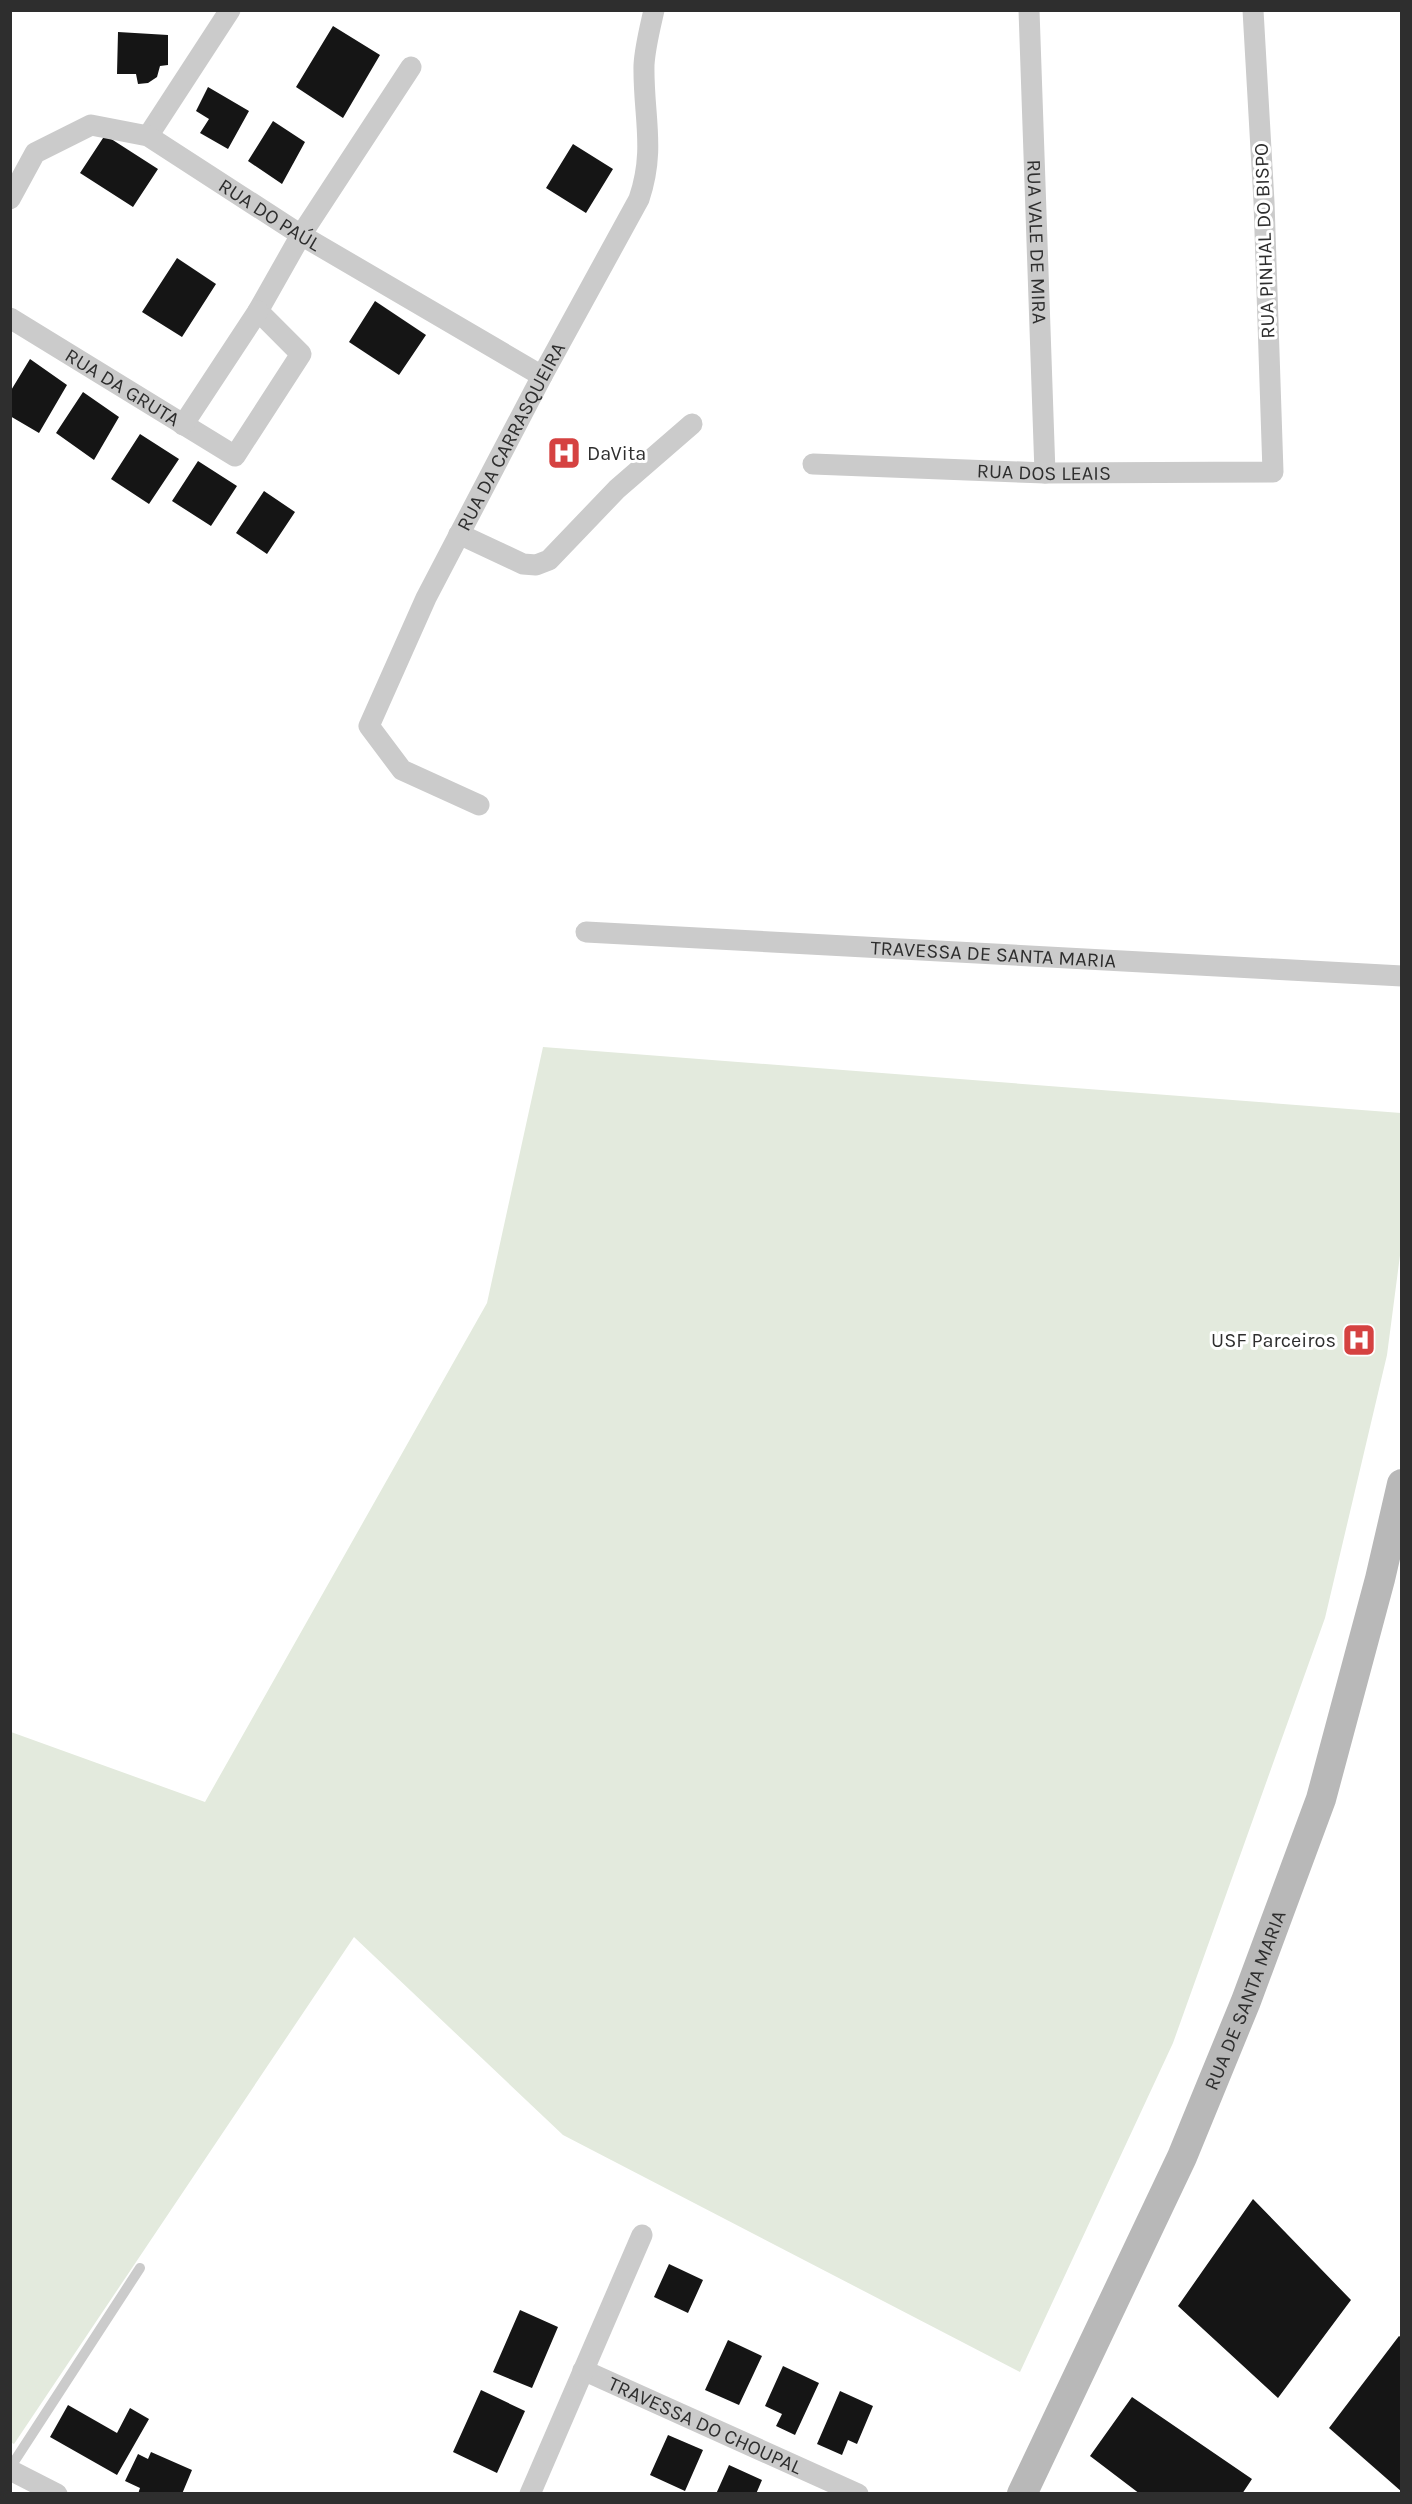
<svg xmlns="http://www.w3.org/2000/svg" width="1412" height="2504" font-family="Karla,sans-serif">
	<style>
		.green { fill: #e3eadd }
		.building { fill: #151515 }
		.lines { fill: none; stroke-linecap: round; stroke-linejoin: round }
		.lane { stroke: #cbcbcb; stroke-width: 10 }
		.street { stroke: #cbcbcb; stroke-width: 21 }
		.secondary { stroke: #b8b8b8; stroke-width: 30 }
		.labels { text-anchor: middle; stroke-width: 6; stroke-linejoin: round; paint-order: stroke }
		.street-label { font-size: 20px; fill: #2e2e2e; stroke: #fff }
		.poi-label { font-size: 20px; fill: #2e2e2e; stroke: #fff; text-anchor: start }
	</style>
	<rect width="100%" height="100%" fill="#fff"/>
	<path class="green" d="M543 1047 1401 1113 1402 1240 1387 1355 1325 1618 1173 2043 1020 2372 563 2135 354 1937 14 2444 10 2442 11 1732 205 1802 487 1303Z"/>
	<path class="building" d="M333 26 380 55 343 118 296 87Z
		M118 32 168 35V65L160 66 157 77 148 83 138 84 136 74H117Z
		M208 87 249 111 228 149 200 133 209 119 196 111Z
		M273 121 305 142 282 184 248 161Z
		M105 135 158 169 133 207 80 173Z
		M573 144 613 169 586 213 546 188Z
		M177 258 216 284 182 337 142 312Z
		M375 301 426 335 399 375 349 342Z
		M30 359 67 385 39 433 10 416V392Z
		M83 392 119 417 94 460 56 433Z
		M140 434 179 459 149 504 111 479Z
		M198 461 237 486 211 526 172 501Z
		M264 491 295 512 267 554 236 533Z
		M1253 2199 1351 2300 1278 2398 1178 2306Z
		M669 2264 703 2280 688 2313 654 2297Z
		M520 2310 558 2327 532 2388 493 2372Z
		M1399 2336 1402 2338V2492L1329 2428Z
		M728 2340 762 2356 739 2405 705 2390Z
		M783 2366 819 2383 795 2435 776 2426 782 2414 765 2406Z
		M481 2390 525 2411 497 2473 453 2452Z
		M840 2391 873 2406 857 2444 848 2440 842 2455 817 2444Z
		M1132 2397 1252 2479 1242 2494H1140L1090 2456Z
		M68 2405 117 2433 130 2408 149 2419 117 2475 50 2437Z
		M668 2435 703 2450 685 2491 650 2475Z
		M151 2452 192 2470 182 2494H138L140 2488 125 2481 138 2454 148 2459Z
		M729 2465 762 2480 756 2494H716Z"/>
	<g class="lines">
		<path class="lane" d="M10 2468 140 2268"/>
		<g class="street">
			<path id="s1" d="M1029 10 1045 473"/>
			<path d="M148 136 230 10"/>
			<path id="s2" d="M10 199 35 153 91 125 148 136 301 235 542 376"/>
			<path id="s3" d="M10 318 235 456 301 354 258 311 301 235 411 67"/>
			<path d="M183 425 258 311"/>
			<path id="s4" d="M813 464 1045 473 1273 472 1264 202 1253 10"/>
			<path d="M459 534 523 564 536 565 549 560 617 489 692 424"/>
			<path id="s5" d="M479 805 402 770 369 726 426 598 542 376 639 199C656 149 643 115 644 65 645 47 650 28 654 10"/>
			<path id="s6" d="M586 932 1402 976"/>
			<path id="s7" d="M583 2370 858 2494"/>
			<path d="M10 2470 57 2494"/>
			<path d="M530 2494 642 2235"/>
		</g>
		<path class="secondary" id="s8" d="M1022 2494 1182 2157 1246 2001 1321 1799 1380 1579 1402 1484"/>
	</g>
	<defs>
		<symbol id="hospital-square" viewBox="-11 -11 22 22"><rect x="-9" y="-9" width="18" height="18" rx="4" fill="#d54241" stroke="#fff"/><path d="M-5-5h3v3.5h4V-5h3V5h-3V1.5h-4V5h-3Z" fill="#fff"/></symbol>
	</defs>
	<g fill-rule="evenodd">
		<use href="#hospital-square" x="545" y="434" width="38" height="38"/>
		<use href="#hospital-square" x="1340" y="1321" width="38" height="38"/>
	</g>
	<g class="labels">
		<g class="street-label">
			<text dy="7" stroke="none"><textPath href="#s2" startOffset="318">RUA DO PAÚL</textPath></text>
			<text transform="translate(1264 241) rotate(-92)" y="7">RUA PINHAL DO BISPO</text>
			<text dy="7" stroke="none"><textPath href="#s1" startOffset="232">RUA VALE DE MIRA</textPath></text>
			<text dy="7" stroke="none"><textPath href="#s3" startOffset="132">RUA DA GRUTA</textPath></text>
			<text dy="7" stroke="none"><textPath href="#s5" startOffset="462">RUA DA CARRASQUEIRA</textPath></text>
			<text dy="7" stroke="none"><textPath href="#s4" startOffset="231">RUA DOS LEAIS</textPath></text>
			<text dy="7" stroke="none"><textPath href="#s6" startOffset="408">TRAVESSA DE SANTA MARIA</textPath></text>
			<text dy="7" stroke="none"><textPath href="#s8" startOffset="542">RUA DE SANTA MARIA</textPath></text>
			<text dy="7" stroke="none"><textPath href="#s7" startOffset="134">TRAVESSA DO CHOUPAL</textPath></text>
		</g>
		<g class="poi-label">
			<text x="587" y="460">DaVita</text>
			<text x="1336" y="1347" text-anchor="end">USF Parceiros</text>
		</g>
	</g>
	<rect width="1412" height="2504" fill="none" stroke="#2e2e2e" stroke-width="24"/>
</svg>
